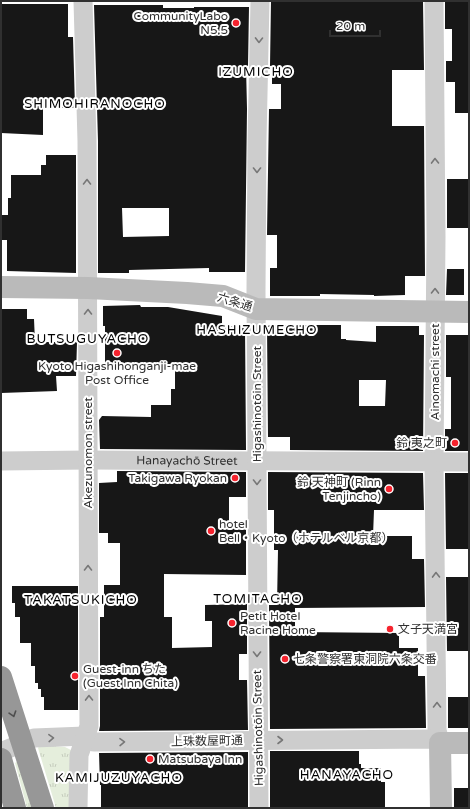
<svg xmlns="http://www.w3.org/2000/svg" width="470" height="809" font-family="'Varela Round','Noto Sans JP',sans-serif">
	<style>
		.grass { fill: url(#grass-tufts) }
		.building { fill: #171717; fill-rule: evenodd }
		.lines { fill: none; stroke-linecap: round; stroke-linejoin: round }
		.street { stroke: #cdcdcd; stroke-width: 19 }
		.secondary { stroke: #bababa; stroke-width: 22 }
		.highway { stroke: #979797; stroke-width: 22 }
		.oneway { stroke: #777 }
		.oneway2 { stroke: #4f4f4f }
		.poi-dot { fill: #f6232e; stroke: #fff; stroke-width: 1.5 }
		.labels { text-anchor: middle; stroke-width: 4; stroke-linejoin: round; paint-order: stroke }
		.poi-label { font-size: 12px; fill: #303030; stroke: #fff; text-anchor: start }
		.street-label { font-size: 12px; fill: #303030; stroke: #fff }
		.neighbourhood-label { font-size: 13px; letter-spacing: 1px; fill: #000; stroke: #fff }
	</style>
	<defs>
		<pattern id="grass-tufts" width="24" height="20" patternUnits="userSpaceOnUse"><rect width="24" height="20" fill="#e5eedc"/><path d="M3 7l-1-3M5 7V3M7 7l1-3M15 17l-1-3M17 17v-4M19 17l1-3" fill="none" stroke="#c5ccbd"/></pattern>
	</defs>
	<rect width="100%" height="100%" fill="#fff"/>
	<path class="grass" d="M40 745 65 747 71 750 72 808H56L38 748Z
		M18 761 32 808H27L15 763Z"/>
	<path class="building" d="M271 1H423L424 70H392V126H424L425 276H405V295L374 296V295L320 294V296H270V268H277V235H267L269 109H281V84H272V66H270Z
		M445 1H469V113H455V82H446V61H452V29H445Z
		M1 4H68V37H73L75 108H43V135L1 133Z
		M94 5H163V8H194V7H249L248 66H246L247 109 245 272H209V268L129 270V273H98V141ZM122 208H169V236L123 237Z
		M46 155H76V273L7 271V240H1V215H8V198H11V175H41V165H46Z
		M447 179H469V228H447Z
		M447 269H464V295H446Z
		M140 305 141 307H168L222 316V327L245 326 246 450 100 449 99 420 102 416 151 417V405H171V389H175V364H105V326H103V306Z
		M1 309H27V319H34L35 342H77L76 376H56L57 391 1 393Z
		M272 325H341V339H346V340L376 342V326H419V335H424L423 451 290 450V437H268L267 326ZM359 380H386L385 406H359Z
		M446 335H468L469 451H445V429H451V377H446Z
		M117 471 246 472V497H229V522H246V575L164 574V617H172V648L212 647V621H205V605L247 604V654H239V680H247L248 730 99 731 100 726V617H104V585H120V543H108V533H99V483L117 482Z
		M268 472 423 473 424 510H374L373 536H412V559H424L425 607 295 608V632L399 633V648H418V676H425L426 728 270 729 269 605H277L278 550H274V510H268Z
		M445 473H469V549H446Z
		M446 577H469V651H447Z
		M12 586H78V710H44V697H41V689H38V683H35V666H31V643H20V617H15V603H12Z
		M448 697H469V728H448Z
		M270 751H359V764H361V768H381V782H385V808H270Z
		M248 752V808H101V785H100L99 753Z
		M454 788H469V808H454Z"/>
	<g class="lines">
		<g class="street">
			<path d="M434 1 436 237 434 462 437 730 440 743"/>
			<path id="s1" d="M1 461 88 460 469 462"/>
			<path d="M1 752 34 738 85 736 94 742 432 739 440 743"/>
			<path d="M78 808 79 755 89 726 87 141 83 1"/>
			<path d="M259 808 256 291 257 140 260 1"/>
		</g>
		<path class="secondary" d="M1 287 88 288 187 293 223 296 256 309 469 312
			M441 808 440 743H469"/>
		<path class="highway" d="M1 677 43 808
			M1 759 15 808"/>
	</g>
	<defs><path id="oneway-chevron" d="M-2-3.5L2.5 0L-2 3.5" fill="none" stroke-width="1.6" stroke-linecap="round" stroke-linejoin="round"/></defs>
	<g class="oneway">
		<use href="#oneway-chevron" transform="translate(259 40) rotate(91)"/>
		<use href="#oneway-chevron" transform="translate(435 161) rotate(-91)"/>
		<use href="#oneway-chevron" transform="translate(257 170) rotate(90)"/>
		<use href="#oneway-chevron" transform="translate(87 182) rotate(-90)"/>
		<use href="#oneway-chevron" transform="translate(435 291) rotate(-89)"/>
		<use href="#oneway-chevron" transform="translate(88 312) rotate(-90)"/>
		<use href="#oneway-chevron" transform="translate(257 482) rotate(90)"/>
		<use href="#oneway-chevron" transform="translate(88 568) rotate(-90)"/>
		<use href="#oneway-chevron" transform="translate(436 575) rotate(-91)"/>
		<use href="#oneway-chevron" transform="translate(257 654) rotate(90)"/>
		<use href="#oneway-chevron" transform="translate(89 698) rotate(-91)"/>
		<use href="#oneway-chevron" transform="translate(437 705) rotate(-90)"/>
		<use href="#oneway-chevron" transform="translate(51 738) rotate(-2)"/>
		<use href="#oneway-chevron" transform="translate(280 740)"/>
		<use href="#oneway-chevron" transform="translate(122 742) rotate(-1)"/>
	</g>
	<use class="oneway2" href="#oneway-chevron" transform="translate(13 714) rotate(72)"/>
	<g class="poi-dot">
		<circle cx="236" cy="23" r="4"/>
		<circle cx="117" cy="353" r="4"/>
		<circle cx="455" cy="443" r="4"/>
		<circle cx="235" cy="478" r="4"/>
		<circle cx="389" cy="489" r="4"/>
		<circle cx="211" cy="531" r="4"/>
		<circle cx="232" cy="623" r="4"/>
		<circle cx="390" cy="629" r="4"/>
		<circle cx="285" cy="659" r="4"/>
		<circle cx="75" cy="676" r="4"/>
		<circle cx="150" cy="759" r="4"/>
	</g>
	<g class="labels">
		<g class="poi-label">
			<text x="228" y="20" text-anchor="end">CommunityLabo<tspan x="228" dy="14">N5.5</tspan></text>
			<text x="117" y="370" text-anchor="middle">Kyoto Higashihonganji-mae<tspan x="117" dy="14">Post Office</tspan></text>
			<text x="447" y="447" text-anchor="end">鈴 夷之町</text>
			<text x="227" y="482" text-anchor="end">Takigawa Ryokan</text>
			<text x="381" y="486" text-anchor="end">鈴 天神町 (Rinn<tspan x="381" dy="14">Tenjincho)</tspan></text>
			<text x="219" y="528">hotel<tspan x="219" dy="14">Bell・Kyoto（ホテルベル京都）</tspan></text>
			<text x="240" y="620">Petit Hotel<tspan x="240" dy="14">Racine Home</tspan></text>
			<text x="398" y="633">文子天満宮</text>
			<text x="293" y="663">七条警察署東洞院六条交番</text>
			<text x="83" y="673">Guest-inn ちた<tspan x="83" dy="14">(Guest Inn Chita)</tspan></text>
			<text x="158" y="763">Matsubaya Inn</text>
		</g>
		<g class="street-label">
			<text transform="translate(235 302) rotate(17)" y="4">六条通</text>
			<text transform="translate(435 372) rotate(-90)" y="4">Ainomachi street</text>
			<text transform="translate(257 404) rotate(-90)" y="4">Higashinotōin Street</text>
			<text transform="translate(88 453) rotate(-90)" y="4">Akezunomon street</text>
			<text dy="4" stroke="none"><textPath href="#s1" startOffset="186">Hanayachō Street</textPath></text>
			<text transform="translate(258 728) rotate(-91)" y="4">Higashinotōin Street</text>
			<text transform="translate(207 741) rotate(-1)" y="4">上珠数屋町通</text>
		</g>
		<g class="neighbourhood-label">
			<text x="256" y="76">IZUMICHO</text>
			<text x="95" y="108">SHIMOHIRANOCHO</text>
			<text x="257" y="334">HASHIZUMECHO</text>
			<text x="88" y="343">BUTSUGUYACHO</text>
			<text x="258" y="603">TOMITACHO</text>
			<text x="81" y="604">TAKATSUKICHO</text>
			<text x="347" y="779">HANAYACHO</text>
			<text x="119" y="782">KAMIJUZUYACHO</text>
		</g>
	</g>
	<rect width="470" height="809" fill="none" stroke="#303030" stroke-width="4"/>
	<path d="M330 30v6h50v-6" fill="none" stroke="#303030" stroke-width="2"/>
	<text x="336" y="30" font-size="12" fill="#303030" stroke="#ffffff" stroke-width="3" paint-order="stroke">20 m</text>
</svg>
